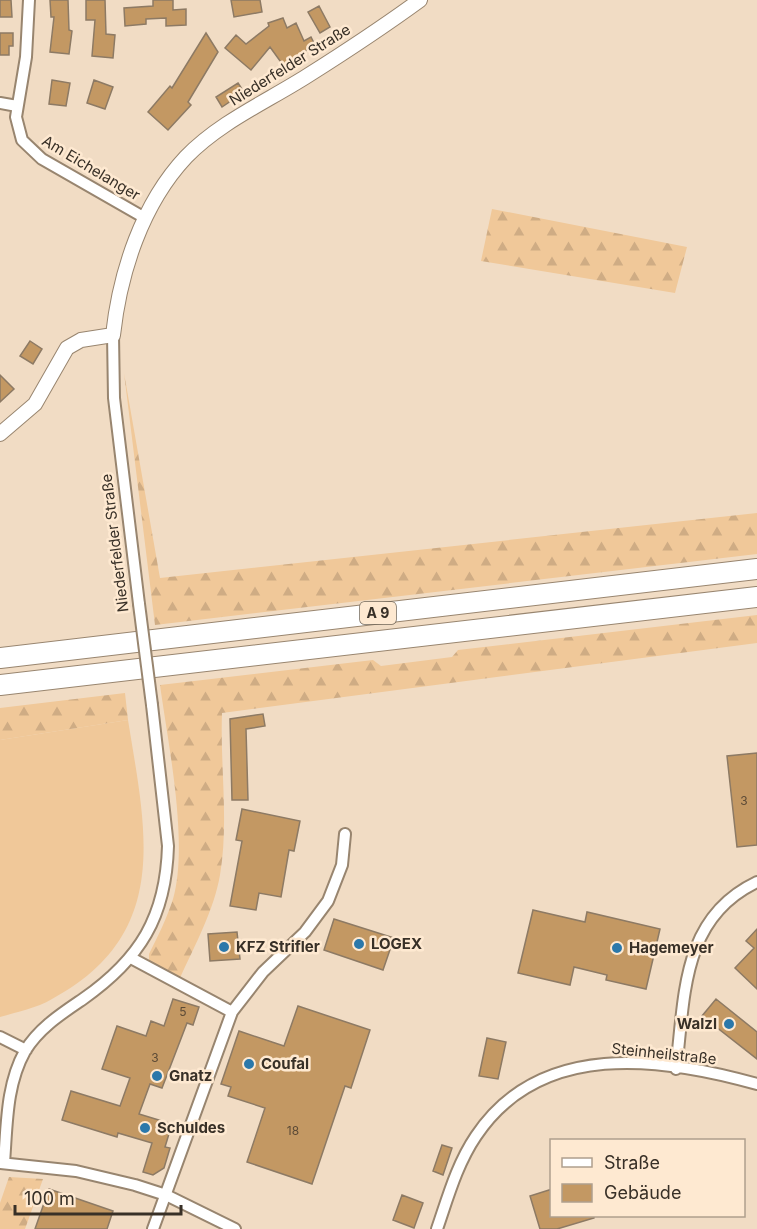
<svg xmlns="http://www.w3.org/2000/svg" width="757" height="1229" font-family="Inter,sans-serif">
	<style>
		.grass { fill: #f0c899 }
		.forest { fill: url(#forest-firs) }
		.building { fill: #c39863; stroke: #8d7a64; stroke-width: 1.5 }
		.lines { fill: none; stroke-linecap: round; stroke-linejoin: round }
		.minor-casing { stroke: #98856f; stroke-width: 14 }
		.tertiary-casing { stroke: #98856f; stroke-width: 16 }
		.motorway-casing { stroke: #98856f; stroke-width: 22 }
		.minor { stroke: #fff; stroke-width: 10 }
		.tertiary { stroke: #fff; stroke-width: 14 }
		.motorway { stroke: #fff; stroke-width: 20 }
		.minor-bridge-casing { stroke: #98856f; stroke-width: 14; stroke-linecap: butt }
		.minor-bridge { stroke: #fff; stroke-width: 10 }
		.poi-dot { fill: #2b78aa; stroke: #fee9d1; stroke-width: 2 }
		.labels { text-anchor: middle; stroke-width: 5; stroke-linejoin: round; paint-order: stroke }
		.number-label { font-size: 12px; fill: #5b4a36 }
		.shield { fill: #fee9d1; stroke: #73685a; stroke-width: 1.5 }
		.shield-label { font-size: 14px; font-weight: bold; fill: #383027 }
		.street-label { font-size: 15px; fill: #383027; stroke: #fee9d1 }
		.poi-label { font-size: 15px; font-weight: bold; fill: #383027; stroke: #fee9d1; text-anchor: start }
	</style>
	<defs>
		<pattern id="forest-firs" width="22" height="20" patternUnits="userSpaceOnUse" patternTransform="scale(1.5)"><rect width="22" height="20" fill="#f0c899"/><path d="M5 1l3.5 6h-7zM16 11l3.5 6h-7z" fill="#cfac84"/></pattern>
	</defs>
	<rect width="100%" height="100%" fill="#f1dcc4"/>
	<path class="grass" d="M128 720C146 832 172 934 52 999 37 1008 17 1012 0 1017V740Z"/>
	<path class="forest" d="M492 209 687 247 675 293 481 261Z
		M124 373 160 578 757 513V554L155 625Z
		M757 615V643L222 713C220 766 229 822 220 875 214 910 195 945 180 978L149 961V954C158 936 167 918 173 899 189 843 168 744 160 685L373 660 381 666 452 657 458 650Z
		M125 693 128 720 0 740V708Z
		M9 1177 43 1179 25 1229H0V1203Z"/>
	<path class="building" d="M0 0H11L12 17H0Z
		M50 0H68L69 30 72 31 69 54 50 52 54 17H51Z
		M86 0H105L106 34 115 35 113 58 92 56 95 20H86Z
		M153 0H173V10L186 9V25L166 26V18L146 19V24L125 26 124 8 153 6Z
		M231 0H260L262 12 234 17Z
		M319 6 330 27 320 33 308 12Z
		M283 18 287 28 296 23 304 41 311 37 315 45 283 65 270 47 251 70 225 48 236 35 246 44 269 26 268 23Z
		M0 33H13V46H9V55H0Z
		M206 33 218 52 188 102 191 105 168 130 148 112 170 86 172 88Z
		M52 80 70 83 66 106 49 104Z
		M94 80 113 87 105 109 87 103Z
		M238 83 244 92 222 107 216 97Z
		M30 341 42 349 33 364 20 356Z
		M0 375 14 389 0 402Z
		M263 714 265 726 246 729 248 800H232L230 719Z
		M757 753V845L737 847 727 756Z
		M242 809 300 821 294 851 289 850 281 897 259 893 256 910 230 906 242 841 236 840Z
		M533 910 585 922 587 912 660 929 646 989 606 980 607 975 574 967 570 985 518 973Z
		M334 919 394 938 383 970 324 950Z
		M757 929V989L735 968 754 948 746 941Z
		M237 932 240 959 210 961 208 934Z
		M173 999 199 1007 193 1025 187 1023 162 1088 150 1084 139 1114 172 1124 165 1147 170 1148 164 1168 153 1175 143 1172 152 1143 118 1133 117 1137 62 1120 71 1091 120 1106 130 1078 102 1069 117 1026 146 1036 151 1021 164 1026Z
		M716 999 757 1032V1059L702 1016Z
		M298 1006 370 1030 351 1088 345 1086 312 1184 247 1162 265 1108 228 1096 231 1087 221 1084 239 1031 284 1046Z
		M487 1038 506 1042 498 1079 479 1076Z
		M442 1145 452 1148 443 1175 433 1171Z
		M49 1189 113 1211 107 1229H35Z
		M552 1189V1215H594V1218L557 1229H540L530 1196Z
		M402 1195 423 1203 414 1228 393 1220Z"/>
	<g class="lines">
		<defs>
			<path id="minor" d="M29 0 26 57 16 117 22 140 42 159 145 218
				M0 103 17 106
				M113 335 114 398 139 604
				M131 958 232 1012
				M0 1037 26 1050
				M676 1069C685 996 681 918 757 882
				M0 1163 76 1171 135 1185 166 1195 235 1229
				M4 1163C7 1125 6 1085 25 1051 39 1028 61 1014 83 999 140 959 166 917 168 846L152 705
				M153 1229 232 1012 263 972 305 932 328 901 342 865 345 834
				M437 1229C448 1197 457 1164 476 1136 540 1040 661 1057 757 1084"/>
			<path id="tertiary" d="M0 434 35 404 67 348 81 340 113 335C120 272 142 204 186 157 220 122 266 102 307 76 345 52 383 27 420 0"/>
			<path id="motorway" d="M0 658 757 569
				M0 685 757 597"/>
		</defs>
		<use href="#minor" class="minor-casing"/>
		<use href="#tertiary" class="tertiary-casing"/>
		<use href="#motorway" class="motorway-casing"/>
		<use href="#minor" class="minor"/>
		<use href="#tertiary" class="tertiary"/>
		<use href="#motorway" class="motorway"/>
		<defs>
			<path id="minor-bridge" d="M139 604 152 705"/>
		</defs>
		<use href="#minor-bridge" class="minor-bridge-casing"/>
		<use href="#minor-bridge" class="minor-bridge"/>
	</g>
	<g class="poi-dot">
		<circle cx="359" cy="944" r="6"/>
		<circle cx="224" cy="947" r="6"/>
		<circle cx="617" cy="948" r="6"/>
		<circle cx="729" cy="1024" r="6"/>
		<circle cx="249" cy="1064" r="6"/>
		<circle cx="157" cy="1076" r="6"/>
		<circle cx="145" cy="1128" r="6"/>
	</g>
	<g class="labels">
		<g class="number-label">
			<text x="744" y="805">3</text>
			<text x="183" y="1016">5</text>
			<text x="155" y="1062">3</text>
			<text x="293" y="1135">18</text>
		</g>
		<rect class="shield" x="360" y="602" width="36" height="22" rx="4.5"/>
		<g class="shield-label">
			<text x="378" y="618">A 9</text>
		</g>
		<g class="street-label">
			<text transform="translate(290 65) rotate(-32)" y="5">Niederfelder Straße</text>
			<text transform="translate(91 168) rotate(31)" y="5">Am Eichelanger</text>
			<text transform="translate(115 543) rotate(-97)" y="5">Niederfelder Straße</text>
			<text transform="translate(664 1054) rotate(6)" y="5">Steinheilstraße</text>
		</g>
		<g class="poi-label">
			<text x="371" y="949">LOGEX</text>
			<text x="236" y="952">KFZ Strifler</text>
			<text x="629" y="953">Hagemeyer</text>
			<text x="717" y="1029" text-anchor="end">Walzl</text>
			<text x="261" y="1069">Coufal</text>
			<text x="169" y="1081">Gnatz</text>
			<text x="157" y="1133">Schuldes</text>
		</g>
	</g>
	<rect x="550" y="1139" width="195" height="78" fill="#fee9d1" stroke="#af9f8d" stroke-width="1.5"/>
	<rect x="562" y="1158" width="30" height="9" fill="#ffffff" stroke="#af9f8d" stroke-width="1.5"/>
	<text x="604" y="1169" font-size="18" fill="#383027">Straße</text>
	<rect x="562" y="1184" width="30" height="18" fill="#c39863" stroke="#af9f8d" stroke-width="1.5"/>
	<text x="604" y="1199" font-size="18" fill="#383027">Gebäude</text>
	<path d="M15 1205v9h166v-9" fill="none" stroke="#383027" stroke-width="3"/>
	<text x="24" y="1205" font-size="18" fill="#383027" stroke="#fee9d1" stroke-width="4.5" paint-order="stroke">100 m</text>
</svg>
